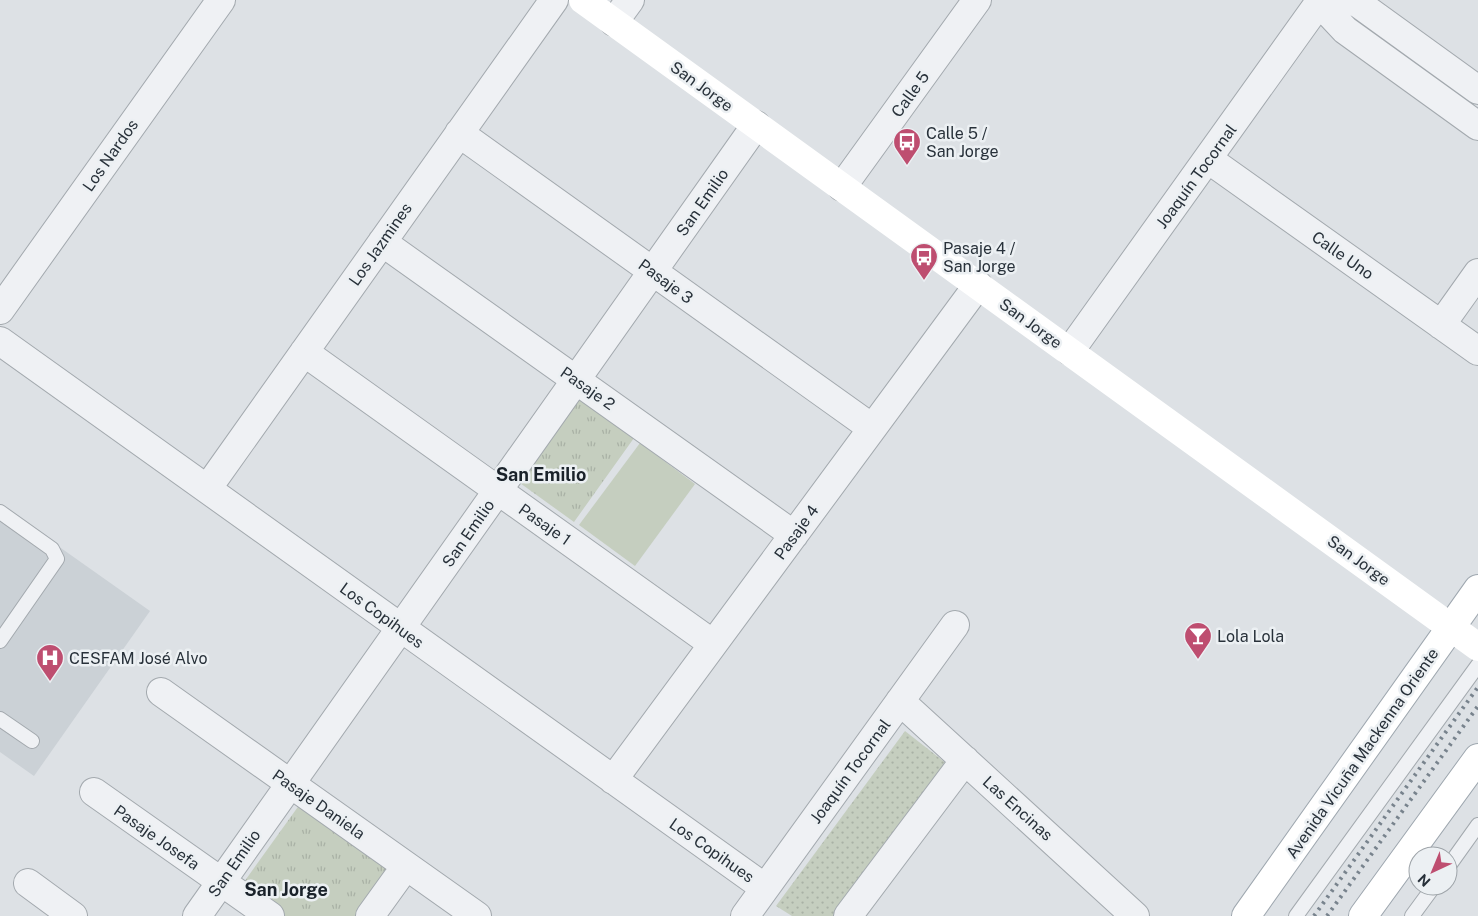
<svg xmlns="http://www.w3.org/2000/svg" width="1478" height="916" font-family="'Public Sans',sans-serif">
	<style>
		.built { fill: #cbd1d6 }
		.grass { fill: url(#grass-dots) }
		.park { fill: url(#park-tufts) }
		.pitch { fill: #c5cebf }
		.lines { fill: none; stroke-linecap: round; stroke-linejoin: round }
		.lane-casing { stroke: #a3a9ae; stroke-width: 16 }
		.street-casing { stroke: #a3a9ae; stroke-width: 30 }
		.primary-casing { stroke: #9ea7af; stroke-width: 30 }
		.lane { stroke: #eff1f4; stroke-width: 14 }
		.street { stroke: #eff1f4; stroke-width: 28 }
		.secondary { stroke: #fff; stroke-width: 28 }
		.primary { stroke: #fff; stroke-width: 28 }
		.rail { stroke: #78838d; stroke-width: 4; stroke-dasharray: 2.5 5; stroke-linecap: butt }
		.labels { text-anchor: middle; stroke-width: 5; stroke-linejoin: round; paint-order: stroke }
		.street-label { font-size: 16px; fill: #28313a; stroke: #ecf0f3 }
		.poi-label { font-size: 16px; fill: #28313a; stroke: #ecf0f3; text-anchor: start }
		.neighbourhood-label { font-size: 18px; font-weight: bold; fill: #1a222a; stroke: #ecf0f3 }
	</style>
	<defs>
		<pattern id="grass-dots" width="8" height="8" patternUnits="userSpaceOnUse" patternTransform="scale(1.25)"><rect width="8" height="8" fill="#c5cebf"/><path d="M2 2h.1M6 6h.1" fill="none" stroke="#a9b1a5" stroke-width="1.8" stroke-linecap="round"/></pattern>
		<pattern id="park-tufts" width="24" height="20" patternUnits="userSpaceOnUse" patternTransform="scale(1.25)"><rect width="24" height="20" fill="#c5cebf"/><path d="M3 7l-1-3M5 7V3M7 7l1-3M15 17l-1-3M17 17v-4M19 17l1-3" fill="none" stroke="#a9b1a5"/></pattern>
	</defs>
	<rect width="100%" height="100%" fill="#dde1e5"/>
	<path class="built" d="M0 505 150 611 34 776 0 752Z"/>
	<path class="grass" d="M905 731 951 767 838 916H792L776 906Z"/>
	<path class="park" d="M573 394 634 438 574 522 513 478Z
		M300 804 391 869 358 916H277L239 889Z"/>
	<path class="pitch" d="M640 443 695 484 635 566 579 525Z"/>
	<g class="lines">
		<defs>
			<path id="lane" d="M0 512 52 549 57 559 0 641
				M0 719 32 741
				M1448 867 1478 825
				M1296 916 1478 665
				M1412 916 1434 886"/>
			<path id="street" d="M1325 0 1330 14 1345 30 1478 126
				M1351 0 1359 4 1478 90
				M614 22 630 0
				M459 133 872 428
				M1208 159 1478 351
				M842 187 977 0
				M382 242 794 535
				M0 310 221 0
				M1441 325 1478 273
				M0 341 765 888
				M1070 351 1321 0
				M304 352 713 644
				M207 489 554 0
				M161 692 477 916
				M900 701 1135 916
				M613 780 978 285
				M94 792 270 916
				M28 883 73 916
				M197 916 756 125
				M370 916 406 866
				M745 916 955 625
				M848 916 965 760"/>
			<path id="primary" d="M1246 916 1478 589
				M1363 916 1478 758"/>
		</defs>
		<use href="#lane" class="lane-casing"/>
		<use href="#street" class="street-casing"/>
		<use href="#primary" class="primary-casing"/>
		<use href="#lane" class="lane"/>
		<use href="#street" class="street"/>
		<path class="secondary" d="M583 0 1478 647"/>
		<use href="#primary" class="primary"/>
		<path class="rail" d="M1314 916 1478 687
			M1327 916 1478 706"/>
	</g>
	<defs>
		<symbol id="bus-pin" viewBox="-11 -11 22 30"><path d="M0 17L-7.5 6A9.5 9.5 0 1 1 7.5 6Z" fill="#be4e70" stroke="#ecf0f3"/><path d="M-5-6H5V4H4V6H2V4H-2V6H-4V4H-5ZM-3.5-4V0h7V-4ZM-3.5 1.2v1.5H-2V1.2ZM2 1.2v1.5H3.5V1.2Z" fill="#fff"/></symbol>
		<symbol id="bar-pin" viewBox="-11 -11 22 30"><path d="M0 17L-7.5 6A9.5 9.5 0 1 1 7.5 6Z" fill="#be4e70" stroke="#ecf0f3"/><path d="M-6-5H6L.8 .8V4.5H3.5V6h-7V4.5H-.8V.8Z" fill="#fff"/></symbol>
		<symbol id="hospital-pin" viewBox="-11 -11 22 30"><path d="M0 17L-7.5 6A9.5 9.5 0 1 1 7.5 6Z" fill="#be4e70" stroke="#ecf0f3"/><path d="M-5-5h3v3.5h4V-5h3V5h-3V1.5h-4V5h-3Z" fill="#fff"/></symbol>
	</defs>
	<g fill-rule="evenodd">
		<use href="#bus-pin" x="891" y="126" width="32" height="43"/>
		<use href="#bus-pin" x="908" y="241" width="32" height="43"/>
		<use href="#bar-pin" x="1182" y="620" width="32" height="43"/>
		<use href="#hospital-pin" x="34" y="642" width="32" height="43"/>
	</g>
	<g class="labels">
		<g class="street-label">
			<text transform="translate(702 86) rotate(36)" y="6">San Jorge</text>
			<text transform="translate(910 94) rotate(-54)" y="6">Calle 5</text>
			<text transform="translate(110 155) rotate(-55)" y="6">Los Nardos</text>
			<text transform="translate(1196 176) rotate(-54)" y="6">Joaquín Tocornal</text>
			<text transform="translate(702 202) rotate(-55)" y="6">San Emilio</text>
			<text transform="translate(380 244) rotate(-55)" y="6">Los Jazmines</text>
			<text transform="translate(1343 255) rotate(35)" y="6">Calle Uno</text>
			<text transform="translate(666 281) rotate(36)" y="6">Pasaje 3</text>
			<text transform="translate(1031 323) rotate(36)" y="6">San Jorge</text>
			<text transform="translate(588 388) rotate(35)" y="6">Pasaje 2</text>
			<text transform="translate(545 524) rotate(35)" y="6">Pasaje 1</text>
			<text transform="translate(796 532) rotate(-54)" y="6">Pasaje 4</text>
			<text transform="translate(468 533) rotate(-55)" y="6">San Emilio</text>
			<text transform="translate(1359 560) rotate(36)" y="6">San Jorge</text>
			<text transform="translate(382 615) rotate(36)" y="6">Los Copihues</text>
			<text transform="translate(1362 753) rotate(-55)" y="6">Avenida Vicuña Mackenna Oriente</text>
			<text transform="translate(850 771) rotate(-54)" y="6">Joaquín Tocornal</text>
			<text transform="translate(319 804) rotate(35)" y="6">Pasaje Daniela</text>
			<text transform="translate(1018 808) rotate(42)" y="6">Las Encinas</text>
			<text transform="translate(157 837) rotate(35)" y="6">Pasaje Josefa</text>
			<text transform="translate(712 850) rotate(35)" y="6">Los Copihues</text>
			<text transform="translate(234 863) rotate(-55)" y="6">San Emilio</text>
		</g>
		<g class="poi-label">
			<text x="926" y="139">Calle 5 /<tspan x="926" dy="18">San Jorge</tspan></text>
			<text x="943" y="254">Pasaje 4 /<tspan x="943" dy="18">San Jorge</tspan></text>
			<text x="1217" y="642">Lola Lola</text>
			<text x="69" y="664">CESFAM José Alvo</text>
		</g>
		<g class="neighbourhood-label">
			<text x="541" y="481">San Emilio</text>
			<text x="286" y="896">San Jorge</text>
		</g>
	</g>
	<g transform="translate(1433 871) rotate(224)"><circle r="24" fill="#ecf0f3" stroke="#9ea4a9"/>
	<path d="M0-4L9 19L0 12L-9 19Z" fill="#be4e70"/>
	<text y="-8" font-size="14" font-weight="bold" text-anchor="middle" fill="#28313a">N</text>
	</g>
</svg>
